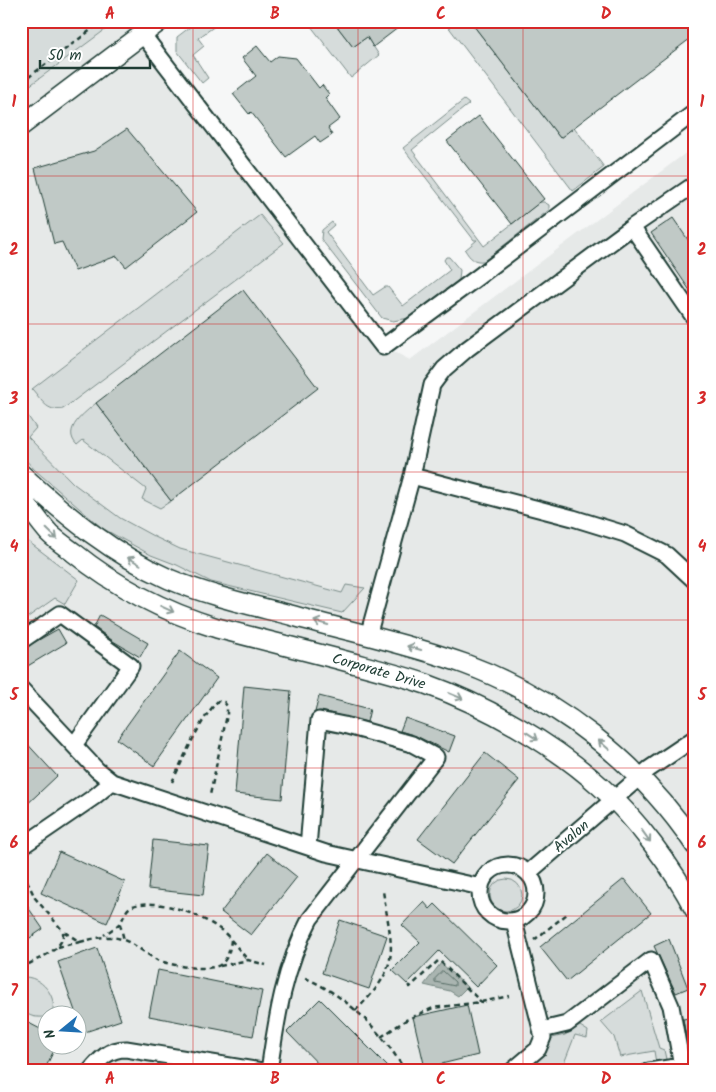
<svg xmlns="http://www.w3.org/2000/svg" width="716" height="1092" font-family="Kalam,sans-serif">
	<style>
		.built { fill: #e6e9e8; fill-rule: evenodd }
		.green { fill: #d6dcdb; stroke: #7a8c88 }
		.water { fill: #aab5b1; stroke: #72857f }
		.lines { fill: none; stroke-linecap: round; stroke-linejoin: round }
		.shore { stroke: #576d66; stroke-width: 1 }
		.building { fill: #c0c9c6; stroke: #1f3d34 }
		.minor-casing { stroke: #1f3d34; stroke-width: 19 }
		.major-casing { stroke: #1f3d34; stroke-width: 22 }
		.path { stroke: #1f3d34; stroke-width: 2.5; stroke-dasharray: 5 4; stroke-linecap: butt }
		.minor { stroke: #fff; stroke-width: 15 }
		.major { stroke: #fff; stroke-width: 19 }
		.oneway { stroke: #8f9e9a }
		.grid { fill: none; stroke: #d62828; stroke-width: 1; stroke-opacity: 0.55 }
		.labels { text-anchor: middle; stroke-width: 4; stroke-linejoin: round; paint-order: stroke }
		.street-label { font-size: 15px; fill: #1f3d34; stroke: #fff }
		.neatline { fill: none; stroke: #d62828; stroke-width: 2 }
		.grid-label { font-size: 16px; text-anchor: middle; font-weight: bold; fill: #d62828 }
	</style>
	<rect width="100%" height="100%" fill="#f6f7f7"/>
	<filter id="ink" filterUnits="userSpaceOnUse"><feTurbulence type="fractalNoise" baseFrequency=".02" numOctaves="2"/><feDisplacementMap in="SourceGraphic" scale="10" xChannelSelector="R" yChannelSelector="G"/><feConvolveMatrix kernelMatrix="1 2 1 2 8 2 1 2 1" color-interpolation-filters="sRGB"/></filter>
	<g filter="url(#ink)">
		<path class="built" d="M117 21H132L143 35 383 346 410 360 695 146V1071H21V92ZM48 1014H78V1044H48Z"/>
		<path class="green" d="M21 21H117L21 92Z
			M198 21H222L198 38 204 46 193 55 208 78 202 83 177 51V37Z
			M307 21H333L353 47 367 37 379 55 351 78Z
			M444 21H470L560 138 574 127 604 167 573 191Z
			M464 100 469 104 412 150 484 246 540 202H544L549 205V210L484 261C473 262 470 258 465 250L477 240H474L403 148Z
			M260 215 284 243 63 409C46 412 42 400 32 389Z
			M332 222 334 225 326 232 373 295 385 287H388L403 306 450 270 444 260 446 257H449L460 270 459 280 409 318 393 321 382 318 321 239 322 230Z
			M96 403 171 501 160 508 142 499 146 489 83 440 77 445C61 429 85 413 96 403Z
			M21 406 36 428 28 437 74 484 120 518 155 537 180 549 342 593 346 585 365 588 342 613 211 582 177 565 151 555 102 528 35 470 21 455Z
			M21 536 79 580 65 604 55 598 21 622Z
			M490 895a16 16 0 1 1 32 0a16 16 0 1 1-32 0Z
			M25 977C52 978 66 1020 38 1017 31 1017 26 1014 21 1008V978Z
			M642 991 659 1048 664 1050 666 1059 656 1063 654 1051 620 1057 614 1037 601 1022Z
			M580 1026 588 1031 587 1038 575 1035 561 1071H536L535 1066 550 1041 552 1038 565 1035Z"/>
		<path class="water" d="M441 963 467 987 458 996 450 991 424 985Z"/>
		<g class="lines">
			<path class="shore" d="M443 971 455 982V986L435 982V979Z"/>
		</g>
		<path class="building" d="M333 21H407L373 47 367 37 353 47Z
			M470 21H695V35L560 138Z
			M257 46 270 62 278 56 296 58 319 88 322 85 329 94 325 98 340 119 328 128 332 135 320 143 315 136 286 157 251 112 249 114 233 94 256 76 242 58Z
			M479 116 544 199 512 224 447 141Z
			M127 129 197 212 126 267 117 256 75 271 62 242 54 244 35 168 94 151Z
			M673 218 695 250V298L651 233Z
			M243 290 318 388 171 501 96 403Z
			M100 615 148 643 140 657 113 641 94 627Z
			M58 629 66 643 21 670V650Z
			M180 651 217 678 154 766 117 739Z
			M244 686 291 691 282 799 235 794Z
			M319 696 370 709 367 722 321 711 315 712Z
			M405 718 455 736 449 752 416 736 400 731Z
			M21 737 57 776 21 810Z
			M485 753 519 780 452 864 418 839Z
			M153 840 209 846 203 895 148 889Z
			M59 852 125 882 107 923 41 893Z
			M267 853 297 877 251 935 221 912Z
			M624 879 651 913 567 981 540 947Z
			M21 897 43 929 21 944Z
			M424 902 430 909 435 904 497 965 476 987 439 951 407 984 392 970 420 942 402 925Z
			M340 920 387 936 369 989 322 973Z
			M669 939 688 988 676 993 654 946Z
			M97 948 121 1020 82 1033 78 1020V1014H76L58 962Z
			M158 970 262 991 253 1036 149 1016Z
			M320 999 392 1071H325L287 1032Z
			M467 1005 478 1055 425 1068 413 1017Z
			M695 1017V1058L690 1059 683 1019Z
			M21 1019 48 1033V1044H57L44 1071H21Z"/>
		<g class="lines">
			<defs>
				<path id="minor" d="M143 35 383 347 478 277 695 112
					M632 227 695 319
					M412 476 573 518 625 534 667 555 695 581
					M368 636 412 476 432 385 444 369 467 349 632 227 695 184
					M21 641 60 614 131 666 74 745
					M21 689 97 770 112 782 326 853 481 887
					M21 847 94 797 112 782
					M480 893a28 28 0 1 1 56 0a28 28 0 1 1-56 0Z
					M528 873 649 769 695 738
					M542 1030 567 1024 651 960 671 1006 682 1066 649 1071
					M90 1071C100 1059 109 1049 126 1049L262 1071
					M269 1071C277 1016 284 968 310 919L436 757 412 744 344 725 319 720 308 847
					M512 1071 538 1049 543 1037 514 921"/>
				<path id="major" d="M21 126 160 21
					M21 474C66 516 113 554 169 579 209 596 252 605 294 616 351 632 410 644 465 664 557 698 640 763 695 845
					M21 497C30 508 39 522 49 533 56 540 65 546 73 552 115 586 165 612 217 628 257 638 298 649 338 659 367 667 397 674 426 684 485 705 554 744 601 787 635 817 674 869 695 910"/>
			</defs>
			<use href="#minor" class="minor-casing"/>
			<use href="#major" class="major-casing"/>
			<path class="path" d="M21 83 96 26 100 21
				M172 782C183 760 201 717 218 701L224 702 227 706V715L210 795
				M120 924 124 940
				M231 940 248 960
				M534 940 567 914
				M80 942C96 938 108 934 124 940 136 945 146 954 157 960 169 965 211 973 221 964 228 959 230 949 231 940 216 919 158 896 133 906 124 909 125 918 119 924 115 928 108 932 104 935
				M58 947 80 942 63 931
				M220 966 248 960 266 965
				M21 969C35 958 65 952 63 931L35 898 23 872
				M305 978C346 995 383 1032 405 1071
				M408 985 410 987 439 960 481 1002
				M355 1011C403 965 392 951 383 891
				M381 1037 406 1020 433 1008 481 1002 509 996"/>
			<use href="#minor" class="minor"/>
			<use href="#major" class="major"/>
		</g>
		<defs><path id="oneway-shaft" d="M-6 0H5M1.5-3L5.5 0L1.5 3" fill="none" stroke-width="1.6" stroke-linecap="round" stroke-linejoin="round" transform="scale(1.25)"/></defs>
		<g class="oneway">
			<use href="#oneway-shaft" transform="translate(52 534) rotate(44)"/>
			<use href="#oneway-shaft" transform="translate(134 561) rotate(-150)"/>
			<use href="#oneway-shaft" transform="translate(167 609) rotate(24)"/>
			<use href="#oneway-shaft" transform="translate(321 623) rotate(-165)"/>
			<use href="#oneway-shaft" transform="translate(414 648) rotate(-165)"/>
			<use href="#oneway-shaft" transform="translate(456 696) rotate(23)"/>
			<use href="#oneway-shaft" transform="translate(532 736) rotate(33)"/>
			<use href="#oneway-shaft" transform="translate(604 745) rotate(-139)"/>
			<use href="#oneway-shaft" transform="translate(646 836) rotate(54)"/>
		</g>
	</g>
	<path class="grid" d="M193 21V1071M358 21V1071M523 21V1071M21 176H695M21 324H695M21 472H695M21 620H695M21 768H695M21 916H695"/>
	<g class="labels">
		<g class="street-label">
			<text transform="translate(379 671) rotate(16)" y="5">Corporate Drive</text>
			<text transform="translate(571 836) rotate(-40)" y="5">Avalon</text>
		</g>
	</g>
	<rect width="716" height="1092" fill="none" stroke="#fff" stroke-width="55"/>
	<g transform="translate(62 1030) rotate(252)"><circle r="24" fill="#ffffff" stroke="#a5b1ae"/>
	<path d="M0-4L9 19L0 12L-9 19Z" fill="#1f6fb2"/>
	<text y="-8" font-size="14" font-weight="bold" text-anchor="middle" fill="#1f3d34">N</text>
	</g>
	<path d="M40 60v8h110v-8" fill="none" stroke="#1f3d34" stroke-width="2.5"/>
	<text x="48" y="60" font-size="15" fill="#1f3d34" stroke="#ffffff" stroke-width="4" paint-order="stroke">50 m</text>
	<rect x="28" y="28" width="660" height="1036" class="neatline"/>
	<g class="grid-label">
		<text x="110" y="19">A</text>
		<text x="275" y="19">B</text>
		<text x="441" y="19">C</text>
		<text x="606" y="19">D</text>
		<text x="14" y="107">1</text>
		<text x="702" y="107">1</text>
		<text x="14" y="255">2</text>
		<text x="702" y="255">2</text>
		<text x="14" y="404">3</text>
		<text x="702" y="404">3</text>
		<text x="14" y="552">4</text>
		<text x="702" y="552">4</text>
		<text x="14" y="700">5</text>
		<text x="702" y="700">5</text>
		<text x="14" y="848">6</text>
		<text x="702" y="848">6</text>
		<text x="14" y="996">7</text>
		<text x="702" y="996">7</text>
		<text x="110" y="1084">A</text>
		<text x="275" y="1084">B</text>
		<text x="441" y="1084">C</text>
		<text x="606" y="1084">D</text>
	</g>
</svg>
